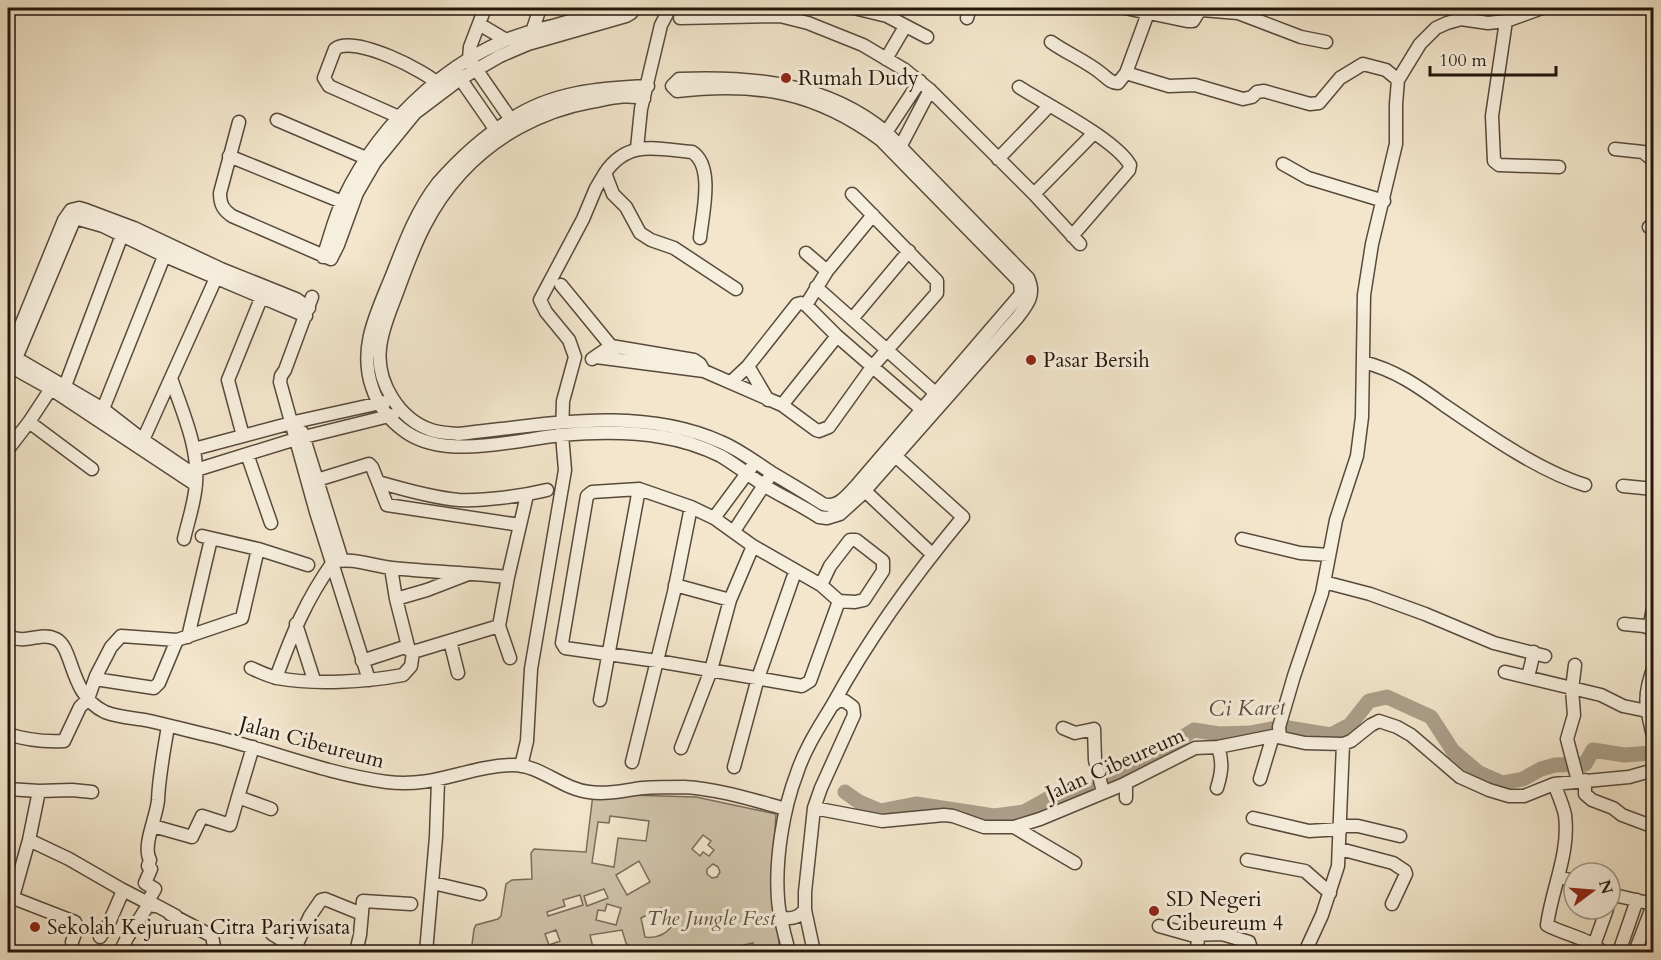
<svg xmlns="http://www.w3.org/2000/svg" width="1661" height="960" font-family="Cardo,serif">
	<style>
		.green { fill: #d0c3ab; stroke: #7a6c5c; stroke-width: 1.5; fill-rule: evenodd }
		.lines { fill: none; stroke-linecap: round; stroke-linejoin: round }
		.river { stroke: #ac9f8b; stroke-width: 15 }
		.minor-casing { stroke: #574a3c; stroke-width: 15 }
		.minor { stroke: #f7efde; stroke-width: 12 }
		.poi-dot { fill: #8f2418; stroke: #f7efde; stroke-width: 2 }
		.labels { text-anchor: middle; stroke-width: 6; stroke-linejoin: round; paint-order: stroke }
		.poi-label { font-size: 21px; fill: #23160c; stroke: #f7efde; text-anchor: start }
		.street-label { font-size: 21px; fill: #23160c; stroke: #f7efde }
		.park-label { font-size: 21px; font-style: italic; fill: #605344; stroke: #f7efde }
		.water-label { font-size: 22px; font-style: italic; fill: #5a4d3f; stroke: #f7efde }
	</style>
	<rect width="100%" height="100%" fill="#f3e6cc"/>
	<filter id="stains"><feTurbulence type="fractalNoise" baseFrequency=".00333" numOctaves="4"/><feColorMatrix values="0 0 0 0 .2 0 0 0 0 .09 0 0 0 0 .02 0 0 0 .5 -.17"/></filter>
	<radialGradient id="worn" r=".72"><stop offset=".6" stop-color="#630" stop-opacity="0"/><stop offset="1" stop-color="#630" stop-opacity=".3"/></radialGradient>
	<path class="green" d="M593 794 696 797 776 814 772 881 780 952H755L753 943 739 946 740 952H633L626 943 622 930 590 935 594 952H471L474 929 476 925 498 919 501 916 506 884 512 880 532 879 531 853 534 849 586 852ZM610 816 649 821 646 841 618 838 614 867 592 863 598 822 609 823ZM703 835 711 841 708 845 714 850 709 856 703 852 700 856 692 849ZM639 861 650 882 627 895 616 875ZM713 864 718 867 720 872 717 877 712 878 707 874V869ZM604 889 608 898 587 906 584 896ZM580 895 583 905 548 916 547 912 565 906 563 900ZM607 904 621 908 616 925 596 920 598 910 605 911ZM661 908 675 921C669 933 658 939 645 937L641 918ZM556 930 560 941 549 945 545 934Z"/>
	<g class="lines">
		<path class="river" d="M845 792 859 802 880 811 916 804 994 816 1024 812 1049 798 1081 795 1110 783 1194 730 1219 734 1250 733 1282 727 1331 735 1350 725 1369 701 1387 697 1431 717 1453 751 1479 773 1502 783 1523 779 1541 769 1555 765 1585 764 1593 750 1624 755 1654 753"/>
		<defs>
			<path id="minor" d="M485 8 470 47 469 59 514 124
				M854 8 887 16 904 25 903 30 886 59
				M1125 8 1187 21H1193L1198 13 1202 10 1238 13 1301 37 1326 42
				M1148 13 1126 73 1169 86 1195 85 1243 99 1252 97 1257 92 1264 91 1310 104 1319 103 1340 78 1363 64 1386 70 1398 80
				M680 18 780 16 808 23 863 45 905 70 930 90 1034 194 1080 244
				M967 18 970 8
				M1506 21 1492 116 1494 161 1499 165 1559 167
				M479 24 506 40
				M904 25 927 37
				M530 38 540 8
				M1051 42C1068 54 1086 61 1102 74 1107 78 1111 83 1118 83L1126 73
				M457 74 500 136
				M648 86C600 88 551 92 510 120 483 137 459 159 438 183 417 210 405 242 393 273 378 311 358 346 372 387 378 406 390 421 406 432 446 460 516 440 561 435 595 432 628 431 662 437 681 440 703 447 721 456 736 465 750 476 765 486 783 497 801 505 819 517L827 518 840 514 861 495 1017 318C1027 305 1036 295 1028 278L886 132C827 83 753 76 679 79L672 86 677 91C756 82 815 91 881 140
				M1019 87C1047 105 1115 139 1130 165L1129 170 1072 236
				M644 99C627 93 608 99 590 102 541 111 495 136 461 173 429 208 415 243 399 287 392 307 382 327 380 348 376 382 399 419 431 430 440 433 449 433 458 434 545 425 639 405 721 442 740 450 755 462 772 473 789 483 806 493 823 504 838 509 847 495 857 485L1021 294 1020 282 881 140 920 81
				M399 117 329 86 324 78 335 49C353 34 427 71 442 87
				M277 120 373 161
				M239 122 220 193C220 204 223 210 232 216L331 259 338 245 357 193 375 162 415 113 460 79 500 56 528 44 626 16 631 13 635 8
				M637 148 641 109 661 25 670 8
				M1615 149 1643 152 1654 161
				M897 153 930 90
				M229 156 342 202
				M998 159 1049 106
				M1283 164 1308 178 1384 201
				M1034 194 1094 133
				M71 210 75 218 103 226 165 256 306 316
				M1649 227 1654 228
				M700 238C702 216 715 166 692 152 657 149 628 139 605 173L613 194 626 207 640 233 651 240 674 248 736 289
				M323 257C330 238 334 218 343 200 380 121 457 48 544 28 568 23 582 14 606 21
				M827 271 873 215
				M561 285 611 346 612 353
				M816 287 941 398
				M312 297 285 370 281 376 280 382 316 512 369 680
				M806 305 837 336 927 414
				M852 319 909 251
				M9 354 103 409 143 440 196 476
				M8 357 64 220 71 210 79 208 86 210 134 228 221 269 296 299 309 308
				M596 357 704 371 782 405 816 430 819 431 829 427 872 367 937 293V281L852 194
				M592 359 611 346 694 360 700 364 704 371
				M1363 362C1395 370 1418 386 1444 405 1485 433 1539 471 1585 485
				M14 363 75 218
				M8 365 51 389 196 485
				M748 366 768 400
				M171 378C182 411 199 447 196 483 195 502 188 521 184 539
				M731 382 748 366 797 304 801 303 806 305 827 271 806 253
				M65 386 125 227
				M782 405 837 336
				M103 409 167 249
				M29 422 92 469
				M302 432 342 560
				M243 436 228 380 262 296
				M143 440 216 278
				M9 448 29 422 54 384
				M194 449 299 421 385 402
				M247 454 271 523
				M196 470 296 439 393 415
				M317 480 369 464 372 467 378 482C402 489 434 498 459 500 485 501 522 496 547 490
				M378 482 387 505 520 525
				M1623 486 1654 489
				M865 491 932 554
				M714 518 751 468
				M734 531 768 479
				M202 536 258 549 308 565
				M1242 539 1300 553 1329 555
				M391 568 396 599 427 590 466 575
				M1324 582 1370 594 1425 614 1494 643 1545 656
				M675 585 730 600
				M821 585 830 566 850 540H856L883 561V571L864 600 855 602 839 601 821 585 753 546 714 518 691 507 639 489 592 492 587 496 562 643 565 648 657 661 802 686 810 681 839 601
				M396 599 409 650 413 652 499 626 508 577
				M296 624 314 680
				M1624 624 1644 626 1654 630
				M499 626 510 658
				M1649 628 1654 604
				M8 636C28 645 40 631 56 639 74 648 69 695 105 712 117 717 133 718 145 720 169 725 193 732 216 737 274 752 328 774 387 782 436 788 467 766 513 765 540 765 562 789 589 792 607 795 625 790 643 788 657 787 671 787 684 787 719 789 753 800 786 809
				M188 637 211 539
				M450 641 458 673
				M362 661 408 646
				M1575 665 1572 689 1574 715 1567 739 1578 781
				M1654 666C1642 699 1646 706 1654 740
				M251 668C260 672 268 676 277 678 314 685 366 682 403 675L411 666 413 652
				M1505 672 1601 695 1623 706 1647 711
				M1528 677 1534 652
				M276 678C292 634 306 600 333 562 353 557 372 566 392 568 431 572 469 573 508 577L527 495
				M95 679 154 688 159 683 177 640
				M600 700 639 489
				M168 726C164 751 159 775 158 800 157 816 142 846 150 860L148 866 151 869 145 883 155 889 148 901 176 916
				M1063 728 1075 733 1094 729 1095 760 1103 792
				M8 734C26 740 44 742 64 741L80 707 88 699 96 676 111 647 121 636 177 640 242 618 258 549
				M1280 736 1279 727 1294 676 1322 593 1336 520 1357 456 1362 417 1364 295 1372 244 1396 144V104L1398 80 1420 44 1436 28 1447 23 1461 19 1488 23 1506 21 1542 8
				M253 747 238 797 271 809
				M681 748 711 670 730 600 753 546
				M632 762 674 592 691 507
				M521 766 527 741 531 669 565 470 562 435 563 401 575 357 569 340 546 312 540 300 583 219 596 188 605 173
				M734 767 758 678 795 572
				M1260 779 1273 736
				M1585 780V794L1592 800 1613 808 1622 815 1654 827
				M1126 783V798
				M1554 784C1558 794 1563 805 1565 815 1570 853 1552 888 1547 925 1563 934 1591 939 1602 952
				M1217 788C1222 772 1223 762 1218 747
				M8 789 39 791 29 840 13 897
				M39 791 72 790 92 792
				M814 808 882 821 944 815 953 816 984 827H1014L1040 819 1122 785 1195 748 1218 747 1273 736 1305 743 1343 744 1351 741 1371 725 1379 721 1397 727 1411 735 1460 777 1489 790 1509 796H1524L1554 784 1629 777 1654 770
				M1253 818 1309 831 1341 829
				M153 826 192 837 202 816 230 825 238 797
				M1341 826H1358L1400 836
				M1014 827 1075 863
				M29 840 69 859 121 889 122 893 109 923 100 937
				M1340 849 1393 863 1405 871 1406 874 1392 904
				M1247 860 1305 871 1330 893
				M1559 876 1574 882
				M433 883 480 894
				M121 889 154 906
				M1610 894 1644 902
				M8 896 75 922 77 928 72 942
				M170 914 212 936 215 952
				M780 917C791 920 798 918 805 910
				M1159 926 1191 935 1222 934 1249 942 1252 952
				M272 934 301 952
				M1594 945 1607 909
				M295 948 310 916 321 900 325 899 362 914
				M120 952 127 938 149 904
				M356 952 360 935 363 901 411 904
				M426 952 436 837 438 781
				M789 952C785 935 779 917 778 899 775 860 783 809 797 773 805 748 820 726 833 704 870 636 914 576 963 517L891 452
				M814 952 805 910V892L814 808 821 788 854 715 853 707 845 701H838L832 706
				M1197 952 1198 935
				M1305 952 1322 915 1338 866 1343 744
				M1619 952 1637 900
				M1635 952 1653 905"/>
		</defs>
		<use href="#minor" class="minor-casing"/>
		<use href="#minor" class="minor"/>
	</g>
	<g class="poi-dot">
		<circle cx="786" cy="78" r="6"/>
		<circle cx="1031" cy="360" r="6"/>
		<circle cx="1154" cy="911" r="6"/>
		<circle cx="35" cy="927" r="6"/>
	</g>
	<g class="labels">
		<g class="poi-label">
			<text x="798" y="85">Rumah Dudy</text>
			<text x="1043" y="367">Pasar Bersih</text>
			<text x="1166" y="906">SD Negeri<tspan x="1166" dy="24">Cibeureum 4</tspan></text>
			<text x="47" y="934">Sekolah Kejuruan Citra Pariwisata</text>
		</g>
		<g class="street-label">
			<text transform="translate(312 742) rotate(15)" y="7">Jalan Cibeureum</text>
			<text transform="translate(1115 764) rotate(-24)" y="7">Jalan Cibeureum</text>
		</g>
		<g class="park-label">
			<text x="711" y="925">The Jungle Fest</text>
		</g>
		<g class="water-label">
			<text transform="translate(1247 707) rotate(-1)" y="8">Ci Karet</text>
		</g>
	</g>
	<rect width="1661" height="960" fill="none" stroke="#f3e6cc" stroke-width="30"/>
	<rect x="9" y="9" width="1643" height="942" fill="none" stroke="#23160c" stroke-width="3"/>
	<rect x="15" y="15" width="1631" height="930" fill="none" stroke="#23160c" stroke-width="1.5"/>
	<g transform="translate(1592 891) rotate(74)"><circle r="28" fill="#f7efde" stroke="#a2988a" stroke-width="1.5"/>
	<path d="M0-4.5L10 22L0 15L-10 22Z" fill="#8f2418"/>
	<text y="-9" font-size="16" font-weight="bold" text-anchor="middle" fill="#23160c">N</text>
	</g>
	<path d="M1430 66v9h126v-9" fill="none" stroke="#23160c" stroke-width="3"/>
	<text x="1439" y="66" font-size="18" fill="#23160c" stroke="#f7efde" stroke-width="4.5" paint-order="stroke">100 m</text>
	<rect width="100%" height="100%" filter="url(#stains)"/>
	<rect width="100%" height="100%" fill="url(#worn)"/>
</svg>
